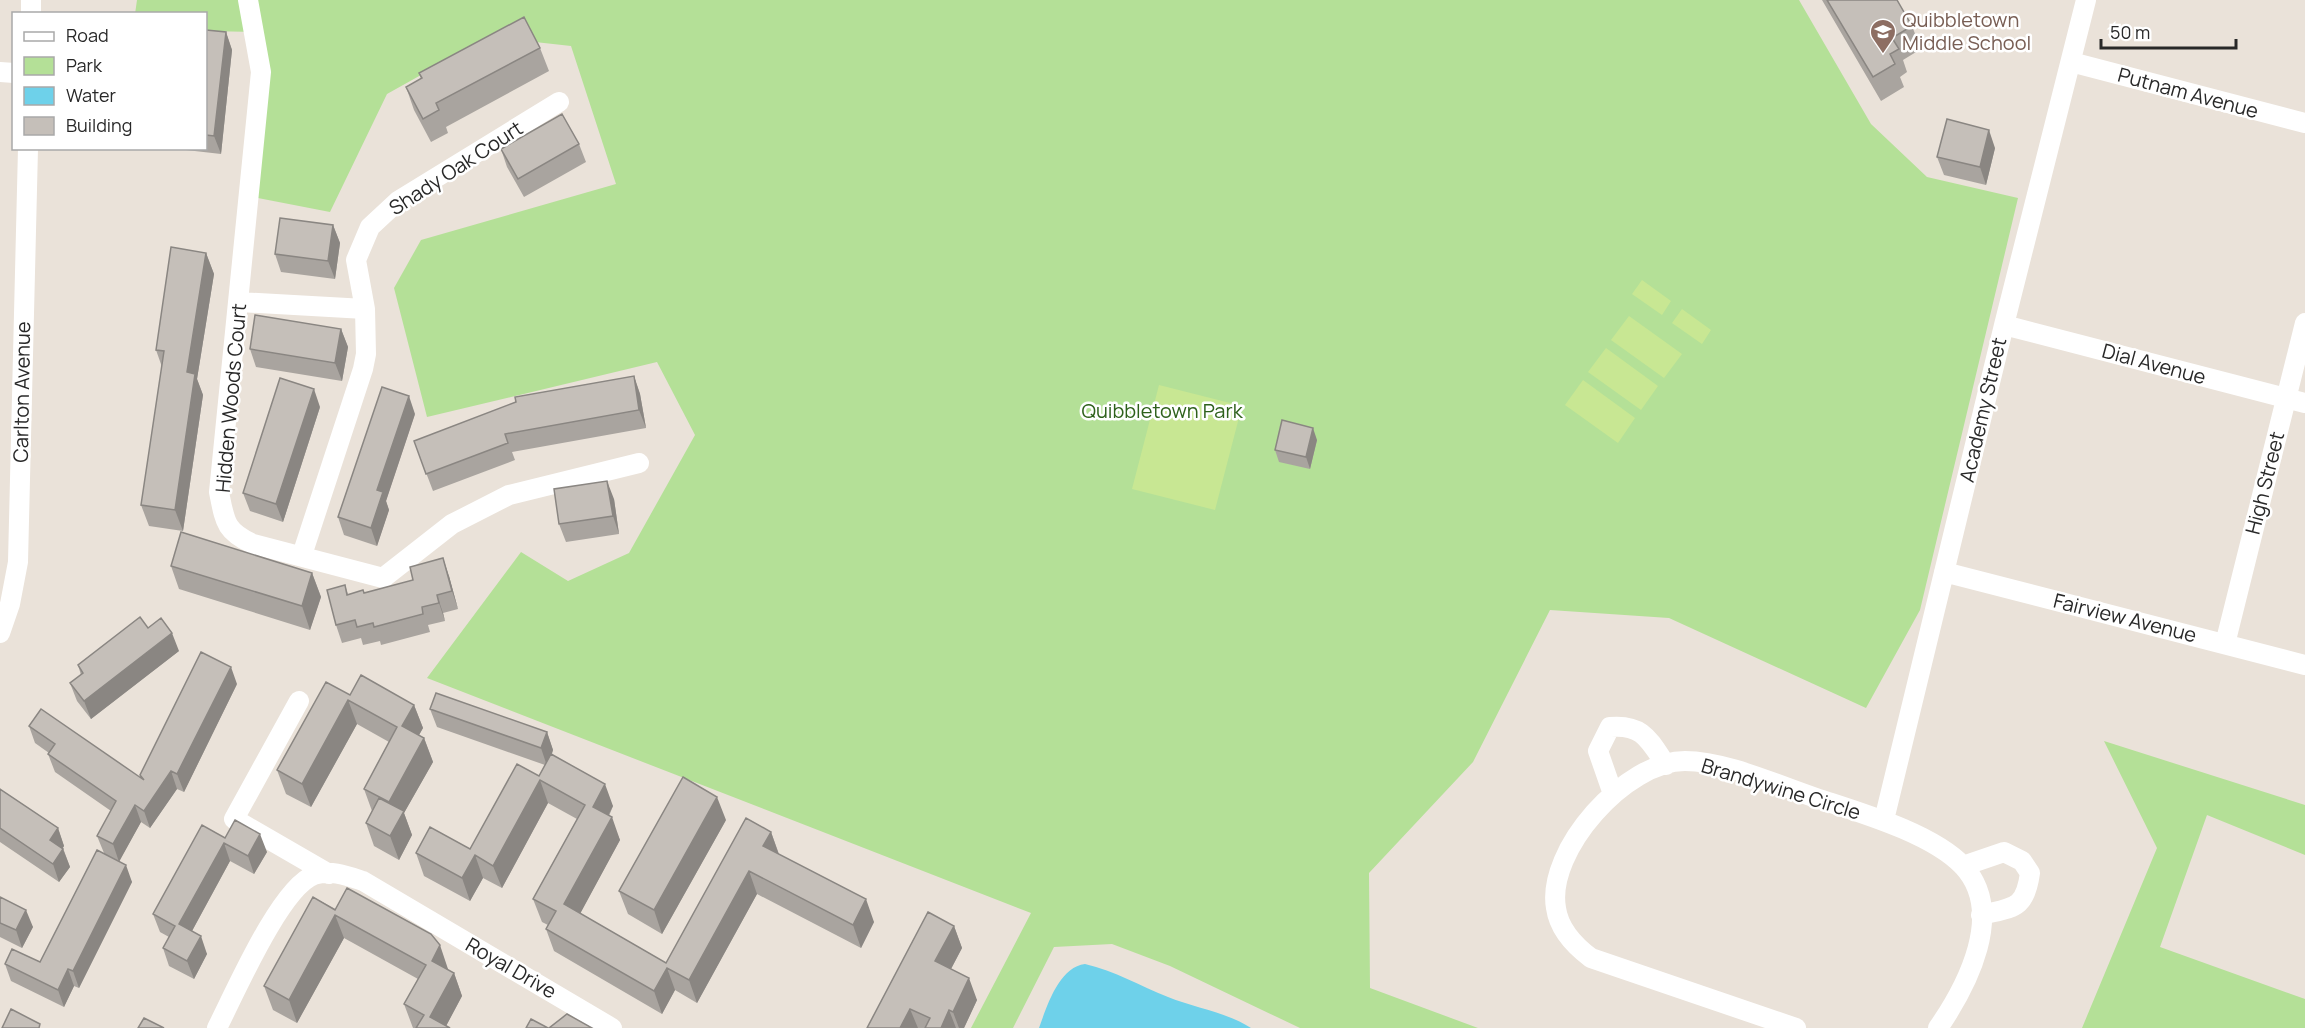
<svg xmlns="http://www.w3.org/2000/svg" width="2305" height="1028" font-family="Manrope,sans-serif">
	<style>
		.green { fill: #b4e097 }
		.pitch { fill: #c8e793 }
		.water { fill: #6ed1ea }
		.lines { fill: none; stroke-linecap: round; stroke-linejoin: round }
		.minor { stroke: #fff; stroke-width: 20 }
		.wall { fill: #a9a49f }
		.shaded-wall { fill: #8a8682 }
		.building { fill: #c5bfb9; stroke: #8a8682; stroke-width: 1.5 }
		.labels { text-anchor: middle; stroke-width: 5; stroke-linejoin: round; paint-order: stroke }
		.education-label { font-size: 20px; fill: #785e54; stroke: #fff; text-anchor: start }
		.street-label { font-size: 20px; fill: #282828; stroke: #fff }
		.park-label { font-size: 20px; fill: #2e611b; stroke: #fff }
	</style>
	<rect width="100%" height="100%" fill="#eae2d9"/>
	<path class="green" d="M137 0H1799L1871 124 1927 177 2018 198 1920 610 1866 708 1669 618 1550 610 1473 762 1369 873 1370 988 1478 1028H1300L1170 966 1112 944 1054 947 1013 1028H971L1031 913 427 678 521 552 568 581 629 553 695 435 657 362 427 417 394 288 421 240 616 184 571 46 489 37 387 94 330 212 248 196 256 32 206 31V14H135Z
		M2104 741 2305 805V855L2207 815 2160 947 2305 999V1028H2082L2157 848Z"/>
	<path class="pitch" d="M1642 280 1671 301 1662 315 1632 294Z
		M1682 309 1711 330 1702 344 1672 323Z
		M1629 316 1682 354 1664 378 1611 340Z
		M1606 348 1658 386 1641 410 1588 372Z
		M1583 380 1635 418 1618 443 1565 405Z
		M1159 385 1242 406 1215 510 1132 489Z"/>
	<path class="water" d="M1085 964C1115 971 1140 986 1168 997 1195 1008 1226 1012 1251 1028H1039C1047 1006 1059 967 1085 964Z"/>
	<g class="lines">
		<path class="minor" d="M248 0 261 72 219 492C225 522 225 531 253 544L383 578 452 524 509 495 639 463
			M31 14V0
			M2071 62 2305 123
			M0 72 14 73
			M240 302 365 309
			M2004 325 2305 403
			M302 555 363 369 366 354 365 309 356 260 370 227 398 201 559 102
			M1944 572 2305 665
			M0 633 10 604 18 562 28 148
			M2225 644 2305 323
			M299 701 234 819 329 874
			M1613 794 1598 751 1610 727C1643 724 1649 740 1666 765
			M1884 820 2004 325 2086 0
			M1963 866 2004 852 2022 861 2030 873C2025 910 2013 907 1981 915
			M217 1028C235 993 280 888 314 875 330 869 348 876 363 881L612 1028
			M1796 1028 1591 958C1575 946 1559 930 1556 908 1546 850 1626 761 1685 761 1725 761 1777 785 1816 798 1858 812 1932 833 1963 866 2006 912 1967 986 1938 1028"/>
	</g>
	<path class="wall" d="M1822 0H1897L1912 26 1921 49 1903 60 1907 72 1900 77 1904 87 1881 101Z
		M206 30 226 32 232 50 221 154 186 150V148H206Z
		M540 48 549 71 446 127 448 133 431 142 414 110 406 87 421 79 419 73Z
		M579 144 586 162 524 197 507 167 501 149Z
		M1995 148 1986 185 1944 175 1937 157Z
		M333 225 340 243 335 279 281 272 275 254Z
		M206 253 214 274 197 379 203 395 183 531 149 526 141 505 162 367 156 350Z
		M341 329 348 347 342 381 256 367 250 349Z
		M634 376 640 394 646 428 512 452 515 460 433 491 414 441Z
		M320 407 283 522 250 511 243 493Z
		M415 414 386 501 389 510 377 546 344 535 338 517Z
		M1317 440 1310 469 1279 462 1275 450Z
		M614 499 619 534 566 542 559 524Z
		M171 566 312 573 321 597 310 630 179 589Z
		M449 576 458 609 443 613 445 621 428 625 430 632 381 645 380 641 363 645 361 638 342 643 336 625 345 585 348 594 364 593Z
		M179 651 91 719 77 701 70 683 81 675 78 665Z
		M237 684 184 792 177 789 150 828 141 822 119 861 132 882 79 988 74 986 64 1007 11 981 5 964 40 962 104 853 97 836 111 811 55 772 48 754 49 753 35 743 29 726 141 778 140 775Z
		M350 695 414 705 423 728 419 735 424 738 433 762 404 813 412 835 399 860 374 846 366 823 372 811 364 789 389 742 357 724 311 807 286 794 277 770Z
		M430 709 547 732 553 750 552 754 613 806 609 816 620 840 580 913 666 963 771 832 779 854 874 922 861 948 757 894 697 1003 675 990 662 1014 554 951 546 929 548 925 542 922 533 899 577 819 548 803 502 888 483 878 470 901 424 876 416 853 470 849 539 776 545 765 437 727Z
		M0 789 58 828 64 846 63 848 70 867 59 882 0 842Z
		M726 820 662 934 628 914 619 891Z
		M225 838 267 852 254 874 230 861 192 931 207 954 194 979 169 966 163 948 169 937 160 932 153 914Z
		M0 897 33 927 22 948 0 937Z
		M313 897 448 969V970L454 973 462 996 446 1026 450 1028H413L404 1004 418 979 344 938 297 1023 273 1010 264 986Z
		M954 926 962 948 951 969 977 1000 964 1028H867Z"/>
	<path class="shaded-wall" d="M226 32 232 50 221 154 214 136Z
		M1989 130 1995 148 1986 185 1980 167Z
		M333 225 340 243 335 279 328 261Z
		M206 253 214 274 197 379 203 395 183 531 175 510 187 372Z
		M341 329 348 347 342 381 335 363Z
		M634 376 640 394 646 428 639 410Z
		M314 389 320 407 283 522 276 504Z
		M409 396 415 414 386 501 389 510 377 546 371 528 377 490Z
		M1313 428 1317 440 1310 469 1306 457Z
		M607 481 614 499 619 534 613 516Z
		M443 558 449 576 458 609 452 591Z
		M312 573 321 597 310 630 302 606Z
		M437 595 443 613 445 621 439 603Z
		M172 633 179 651 91 719 84 701Z
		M231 667 237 684 184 792 177 774Z
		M348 700 357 724 311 807 302 784Z
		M414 705 423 728 411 749 402 726Z
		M547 732 553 750 547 766 541 748Z
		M424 738 433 762 404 813 412 835 399 860 390 836 389 802Z
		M171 771 177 789 150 828 144 811Z
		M540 780 548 803 502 888 493 866Z
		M605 784 613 806 601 830 593 807Z
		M717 797 726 820 662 934 654 910Z
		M135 805 141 822 119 862 113 844Z
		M612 817 620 840 573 927 564 904Z
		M58 828 64 846 56 857 50 840Z
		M771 832 779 855 763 846Z
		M260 834 267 852 254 874 248 856Z
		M224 843 230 861 186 942 179 924Z
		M63 849 70 867 59 882 53 864Z
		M475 855 483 878 470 901 462 878Z
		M126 865 132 882 79 988 73 971Z
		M749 871 757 894 697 1003 689 980Z
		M866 899 874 922 861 948 853 925Z
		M26 910 33 927 22 948 16 930Z
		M335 915 344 938 297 1023 289 1000Z
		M954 926 962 948 943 984 935 961Z
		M201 936 207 954 194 979 187 961Z
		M440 945 448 969 440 984 432 961Z
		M667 968 675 990 662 1014 654 991Z
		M68 969 74 986 64 1007 58 990Z
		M454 973 462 996 445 1028 430 1017Z
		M969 978 977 1000 964 1028H959L953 1012Z
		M910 1009 918 1028H900Z
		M949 1010 956 1028H941Z"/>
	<path class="building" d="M1827 0H1897L1912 26 1892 38 1899 49 1890 54 1895 64 1873 77Z
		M524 17 540 48 436 103 439 110 423 119 406 87 422 78 419 73Z
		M206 30 226 32 214 136 206 135Z
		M562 114 579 144 518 179 501 149Z
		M1947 119 1989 130 1980 167 1937 157Z
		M280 218 333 225 328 261 275 254Z
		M171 247 206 253 187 372 195 374 175 510 141 505 164 351 156 350Z
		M255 315 341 329 335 363 250 349Z
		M634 376 639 410 505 434 508 443 426 474 414 441 516 402 515 397Z
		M280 378 314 389 276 504 243 493Z
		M382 387 409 396 377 490 383 492 371 528 338 517Z
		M1282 420 1313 428 1306 457 1275 450Z
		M607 481 613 516 559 524 554 489Z
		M181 532 312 573 302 606 171 566Z
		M443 558 452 591 437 595 439 603 422 607 423 614 374 627 373 623 357 627 355 620 336 625 327 590 345 585 347 595 363 590 364 593 413 580 410 567Z
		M140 617 148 628 161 618 172 633 84 701 70 683 83 673 78 665Z
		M201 652 231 667 177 774 171 771 144 811 135 805 113 844 97 836 116 801 48 754 55 744 29 726 41 709 144 780 140 775Z
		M361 675 414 705 402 726 424 738 389 802 364 789 397 727 348 700 302 784 277 770 326 682 350 695Z
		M436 693 547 732 541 748 430 709Z
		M551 754 605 784 593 807 612 817 564 904 666 963 746 818 771 832 763 846 866 899 853 925 749 871 689 980 667 968 654 991 546 929 556 911 533 899 585 805 540 780 493 866 475 855 462 878 416 853 430 827 470 849 517 764 539 776Z
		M683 777 717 797 654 910 619 891Z
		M0 789 58 828 50 840 63 849 53 864 0 828Z
		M379 798 404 811 390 836 366 823Z
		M235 820 260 834 248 856 224 843 179 924 201 936 187 961 163 948 175 926 153 914 202 825 225 838Z
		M97 850 126 865 73 971 68 969 58 990 5 964 12 949 40 962Z
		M347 888 431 934 440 945 432 961 454 973 430 1017 450 1028H416L424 1015 404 1004 426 965 335 915 289 1000 264 986 313 897 335 910Z
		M0 897 26 910 16 930 0 923Z
		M928 912 954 926 935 961 969 978 953 1012 949 1010 941 1028H925L930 1018 910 1009 900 1028H867Z
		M11 1009 40 1024 39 1028H2Z
		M567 1014 592 1028H549Z
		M144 1018 164 1028H138Z
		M531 1019 548 1028H526Z"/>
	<defs>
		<symbol id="school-pin" viewBox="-11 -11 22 30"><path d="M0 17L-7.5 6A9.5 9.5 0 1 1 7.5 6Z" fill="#8d6e63" stroke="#fff"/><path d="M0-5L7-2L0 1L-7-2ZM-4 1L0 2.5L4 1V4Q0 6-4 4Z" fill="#fff"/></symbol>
	</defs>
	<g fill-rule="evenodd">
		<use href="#school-pin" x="1868" y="17" width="30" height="40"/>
	</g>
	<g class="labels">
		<g class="education-label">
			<text x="1902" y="27">Quibbletown<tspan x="1902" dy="23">Middle School</tspan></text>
		</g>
		<g class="street-label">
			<text transform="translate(2188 93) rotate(15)" y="7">Putnam Avenue</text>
			<text transform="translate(456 168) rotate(-33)" y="7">Shady Oak Court</text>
			<text transform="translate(2154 364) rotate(15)" y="7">Dial Avenue</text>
			<text transform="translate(22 392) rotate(-89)" y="7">Carlton Avenue</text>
			<text transform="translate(231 398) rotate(-85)" y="7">Hidden Woods Court</text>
			<text transform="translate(1983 410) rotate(-77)" y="7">Academy Street</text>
			<text transform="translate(2265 483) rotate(-76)" y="7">High Street</text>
			<text transform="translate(2125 618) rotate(14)" y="7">Fairview Avenue</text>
			<text transform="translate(1781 789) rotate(17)" y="7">Brandywine Circle</text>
			<text transform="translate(511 968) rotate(30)" y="7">Royal Drive</text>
		</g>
		<g class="park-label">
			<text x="1162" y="418">Quibbletown Park</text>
		</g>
	</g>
	<rect x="12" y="12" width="195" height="138" fill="#ffffff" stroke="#a9a9a9" stroke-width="1.5"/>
	<rect x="24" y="32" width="30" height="9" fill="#ffffff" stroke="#a9a9a9" stroke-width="1.5"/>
	<text x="66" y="42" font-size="18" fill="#282828">Road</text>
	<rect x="24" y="57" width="30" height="18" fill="#b4e097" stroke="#a9a9a9" stroke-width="1.5"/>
	<text x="66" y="72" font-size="18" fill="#282828">Park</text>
	<rect x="24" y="87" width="30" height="18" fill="#6ed1ea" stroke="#a9a9a9" stroke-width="1.5"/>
	<text x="66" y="102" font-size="18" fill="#282828">Water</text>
	<rect x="24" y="117" width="30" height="18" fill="#c5bfb9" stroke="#a9a9a9" stroke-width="1.5"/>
	<text x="66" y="132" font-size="18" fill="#282828">Building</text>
	<path d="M2101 39v9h135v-9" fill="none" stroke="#282828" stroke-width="3"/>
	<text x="2110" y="39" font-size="18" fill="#282828" stroke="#ffffff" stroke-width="4.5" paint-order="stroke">50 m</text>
</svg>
